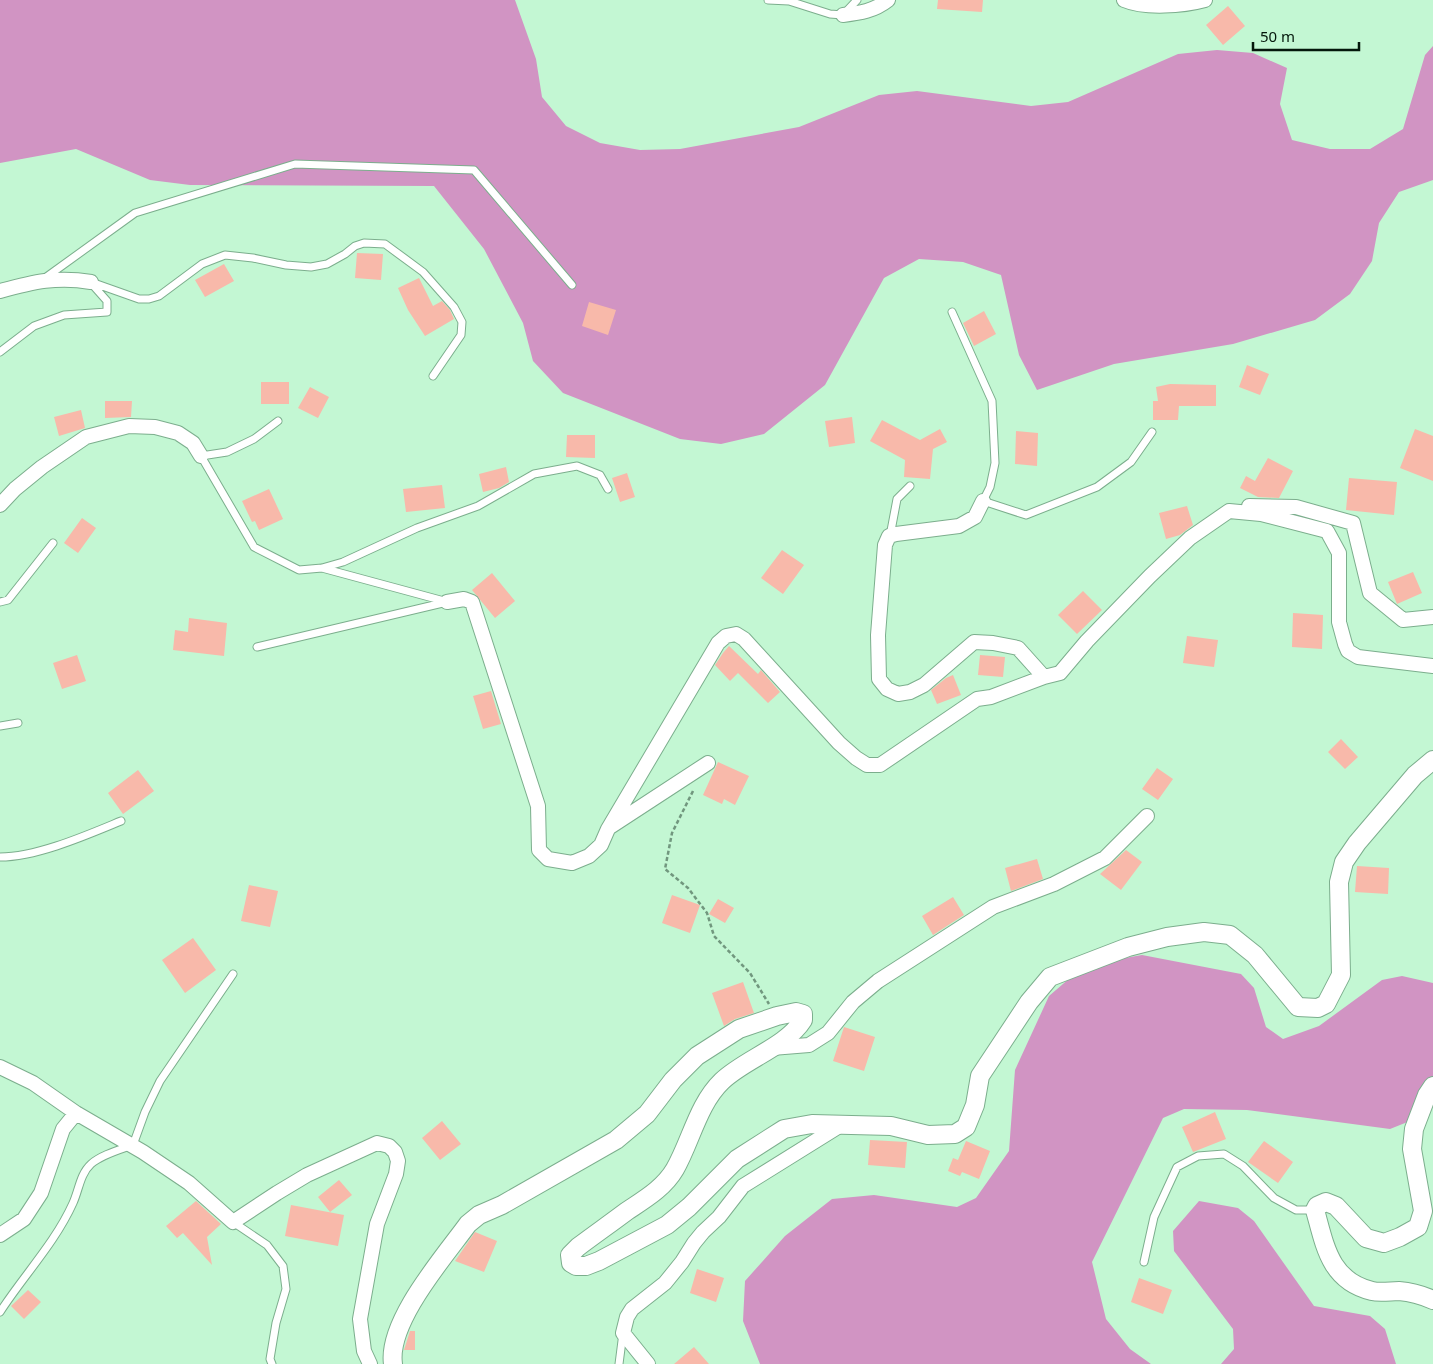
<svg xmlns="http://www.w3.org/2000/svg" width="1433" height="1364" font-family="'Noto Sans',sans-serif">
	<style>
		.forest { fill: #d194c3 }
		.building { fill: #f8b9aa }
		.lines { fill: none; stroke-linecap: round; stroke-linejoin: round }
		.service-casing { stroke: #7cae8d; stroke-width: 9 }
		.minor-casing { stroke: #7cae8d; stroke-width: 16 }
		.tertiary-casing { stroke: #7cae8d; stroke-width: 20 }
		.path { stroke: #71977e; stroke-width: 2.5; stroke-dasharray: 4 2.5; stroke-linecap: butt }
		.service { stroke: #fff; stroke-width: 7 }
		.minor { stroke: #fff; stroke-width: 14 }
		.tertiary { stroke: #fff; stroke-width: 18 }
	</style>
	<rect width="100%" height="100%" fill="#c3f7d3"/>
	<path class="forest" d="M0 0H515L536 59 542 97 566 126 600 143 640 150 680 149 799 127 879 95 917 91 1031 106 1068 102 1178 54 1217 50 1253 53 1287 68 1280 104 1292 140 1330 149H1370L1403 129 1425 55 1433 46V180L1399 192 1379 223 1372 261 1350 294 1315 320 1233 344 1114 364 1037 390 1019 355 1001 275 963 262 919 259 884 278 825 385 764 434 721 444 680 439 563 393 533 361 523 323 484 249 434 186 190 185 150 180 76 149 0 163Z
		M1142 955 1241 974 1254 988 1266 1027 1283 1039 1319 1026 1382 980 1402 976 1433 983V1078L1410 1121 1390 1129 1247 1110 1184 1109 1163 1118 1092 1262 1106 1319 1130 1349 1151 1364H760L743 1321 745 1281 785 1236 832 1199 874 1195 957 1207 976 1198 1009 1151 1015 1070 1049 996 1085 965Z
		M1199 1201 1238 1208 1254 1221 1314 1306 1370 1316 1385 1329 1396 1364H1221L1234 1349 1233 1329 1174 1251 1173 1231Z"/>
	<path class="building" d="M938 0H983L982 12 937 9Z
		M1228 6 1245 26 1223 45 1206 25Z
		M357 253 383 254 381 280 355 278Z
		M224 264 234 281 205 297 195 280Z
		M419 278 433 306 442 301 450 310 454 319 425 336 408 310 398 288Z
		M589 302 616 310 608 335 582 326Z
		M984 311 996 334 974 346 963 323Z
		M1247 365 1269 374 1260 395 1239 387Z
		M261 382H289V404H261Z
		M1170 384 1216 385V406H1179L1178 420H1153V401H1158L1156 387Z
		M310 387 329 397 318 418 298 408Z
		M105 401H132L131 417 105 418Z
		M81 410 85 428 59 436 54 417Z
		M852 417 855 443 829 447 825 421Z
		M882 420 920 440 940 429 947 442 933 449 930 479 904 477 905 460 870 441Z
		M1415 429 1433 436V481L1400 468Z
		M1016 431 1038 433 1037 466 1015 464Z
		M567 435H595V458L566 457Z
		M1268 458 1293 471 1279 498 1258 497 1240 488 1246 476 1255 481Z
		M506 467 509 482 499 488 483 492 479 474Z
		M627 473 635 497 620 502 612 478Z
		M1349 478 1397 482 1394 515 1346 510Z
		M442 485 445 508 406 512 403 489Z
		M269 489 283 519 259 530 255 521 252 522 242 501Z
		M1187 506 1193 525 1180 535 1166 539 1159 513Z
		M82 518 96 528 78 553 64 543Z
		M782 550 804 565 783 594 761 578Z
		M1413 572 1422 593 1397 604 1388 582Z
		M492 573 515 601 495 618 472 590Z
		M1083 591 1102 610 1077 634 1058 615Z
		M1293 613 1323 615 1322 649 1292 647Z
		M189 618 227 623 224 656 173 650 175 630 188 632Z
		M1187 636 1218 640 1214 667 1183 663Z
		M729 646 758 674 761 670 780 692 768 703 738 673 730 681 715 665 723 653Z
		M77 655 86 681 62 689 53 663Z
		M980 655 1005 657 1003 677 978 675Z
		M953 675 961 695 937 704 931 690 946 678Z
		M491 691 501 724 483 729 473 696Z
		M1341 739 1358 757 1345 769 1328 752Z
		M718 762 749 776 735 805 724 799 722 804 703 795Z
		M1157 768 1173 779 1158 800 1142 789Z
		M138 770 154 791 123 814 108 793Z
		M1126 850 1142 862 1121 890 1100 874Z
		M1037 859 1043 879 1011 891 1005 868Z
		M1357 866 1389 868 1388 894 1355 892Z
		M249 885 278 891 270 927 241 921Z
		M672 895 700 905 690 933 662 923Z
		M953 897 964 915 933 935 922 916Z
		M718 899 734 908 725 923 709 914Z
		M193 938 216 970 185 993 162 960Z
		M743 982 754 1013 735 1019 724 1026 712 993Z
		M844 1027 875 1037 864 1071 833 1061Z
		M1215 1112 1226 1139 1193 1152 1182 1127Z
		M442 1121 461 1144 440 1160 422 1138Z
		M870 1140 907 1142 905 1168 868 1165Z
		M966 1141 990 1151 979 1179 962 1172 960 1176 948 1171 953 1158 958 1160Z
		M1264 1141 1293 1162 1278 1183 1248 1162Z
		M339 1180 352 1195 330 1212 318 1197Z
		M196 1201 221 1224 207 1237 212 1265 183 1233 177 1238 166 1226Z
		M291 1205 344 1215 338 1246 285 1236Z
		M475 1232 497 1241 484 1272 455 1261Z
		M697 1269 724 1278 716 1302 690 1293Z
		M1139 1278 1172 1290 1163 1314 1131 1302Z
		M28 1290 41 1302 24 1319 11 1306Z
		M410 1331H415V1350H404Z
		M694 1347 709 1364H674Z"/>
	<g class="lines">
		<defs>
			<path id="service" d="M768 0 789 1 830 14 843 15 857 0
				M45 278 135 213 295 164 474 170 572 285
				M91 282 139 299H149L159 296 202 264 225 255 253 258 286 265 311 267 327 264 345 254 355 246 364 243 385 244 423 272 454 307 462 322 461 335 433 376
				M952 312 992 401 995 463 990 487 983 501 1026 515 1097 487 1131 462 1152 432
				M0 352 34 326 64 315 107 312V301L91 283
				M278 421 254 439 227 452 201 456 254 547 299 570 322 568 343 562 417 528 478 506 534 474 577 466 600 475 608 489
				M890 536 897 499 910 486
				M322 568 444 601
				M0 602 8 600 53 543
				M257 647 447 602
				M0 726 18 723
				M0 857C37 857 87 835 121 821
				M233 1222 267 1245 283 1266 286 1289 276 1323 270 1359 272 1364
				M1144 1262 1154 1217 1177 1167 1198 1156 1224 1154 1243 1166 1274 1198 1296 1210H1314
				M0 1312C24 1275 55 1243 73 1203 79 1190 80 1174 91 1164 101 1155 119 1150 133 1145L145 1112 160 1081 233 974
				M619 1364 623 1333"/>
			<path id="minor" d="M1124 0C1145 9 1183 6 1205 0
				M843 15C860 13 874 11 888 0
				M0 291C33 282 57 276 91 282
				M983 501 975 517 959 526 896 534 889 536 885 545 878 635 879 679 887 689 898 694 910 692 924 685 974 642 993 643 1018 648 1044 677 1060 673 1087 641 1150 576 1190 538 1229 511 1261 514 1327 531 1339 553V622L1345 644 1348 651 1358 657 1433 666
				M0 505 15 489 42 467 86 437 129 426 155 427 178 433 193 443 201 456
				M1249 506 1296 507 1353 523 1370 593 1403 620 1433 617
				M447 602 464 599 472 602 538 806 539 850 548 859 572 863 589 856 601 845 608 829 718 643 726 636 736 634 744 639 839 743 856 758 867 765H880L977 699 991 697 1044 677
				M610 827 708 763
				M772 1048 809 1045 828 1033 853 1002 878 981 993 907 1054 884 1105 858 1147 816
				M0 1067 33 1083 76 1113 143 1152 189 1183 233 1222 277 1193 307 1175 377 1143 389 1146 395 1152 398 1161 396 1174 377 1224 360 1319 364 1351 370 1364
				M0 1235 24 1219 41 1193 63 1129 76 1113
				M648 1364 623 1333 627 1317 632 1309 665 1283 682 1262 694 1243 703 1232 719 1217 743 1186 841 1125"/>
			<path id="tertiary" d="M1433 1086 1427 1095 1414 1129 1412 1149 1423 1211 1418 1227 1400 1237 1384 1243 1366 1238 1336 1206 1326 1202 1317 1206 1315 1210C1325 1246 1330 1281 1372 1291 1380 1293 1391 1291 1399 1291 1411 1292 1422 1295 1433 1300
				M393 1364C387 1322 444 1257 468 1224L479 1215 502 1205 616 1140 647 1114 673 1080 697 1056 739 1029 777 1016 796 1012 803 1014V1020C786 1047 745 1059 722 1081 698 1104 691 1141 675 1169 664 1188 645 1199 627 1211 611 1223 594 1235 578 1247L570 1255 571 1263 576 1266H586L599 1261 667 1225 689 1207 737 1159 784 1129 812 1124 891 1126 928 1135 955 1134 966 1127 975 1105 980 1076 1029 1002 1050 977 1128 947 1167 937 1204 932 1230 935 1255 955 1298 1007 1318 1008 1326 1004 1341 975 1339 882 1344 862 1357 843 1415 775 1433 760"/>
		</defs>
		<use href="#service" class="service-casing"/>
		<use href="#minor" class="minor-casing"/>
		<use href="#tertiary" class="tertiary-casing"/>
		<path class="path" d="M693 791 672 833 665 869 688 888 707 913 714 936 750 973 769 1004"/>
		<use href="#service" class="service"/>
		<use href="#minor" class="minor"/>
		<use href="#tertiary" class="tertiary"/>
	</g>
	<path d="M1253 42v8h106v-8" fill="none" stroke="#04170b" stroke-width="2.5"/>
	<text x="1260" y="42" font-size="15" fill="#04170b" stroke="#c3f7d3" stroke-width="4" paint-order="stroke">50 m</text>
</svg>
